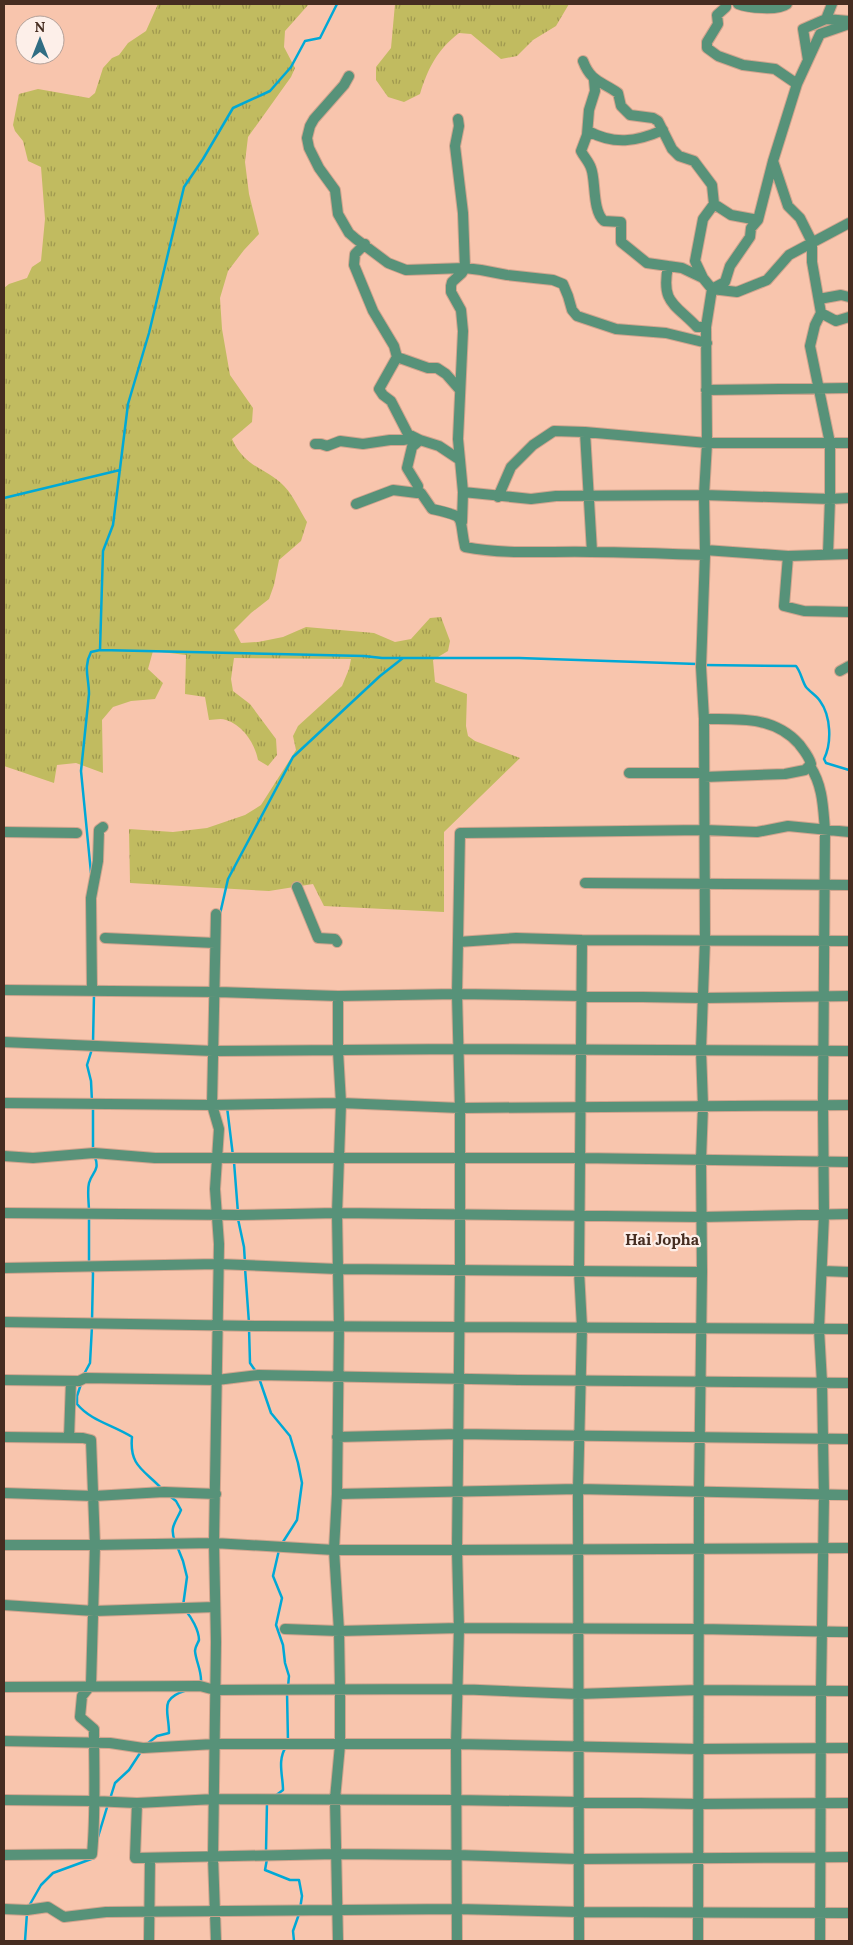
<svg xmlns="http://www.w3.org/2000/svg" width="853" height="1945" font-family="Lora,serif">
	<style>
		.grass { fill: url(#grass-tufts) }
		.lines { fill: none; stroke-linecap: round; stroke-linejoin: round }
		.stream { stroke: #00a9d6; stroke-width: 2.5 }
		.minor-casing { stroke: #d1a48e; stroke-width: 12 }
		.minor { stroke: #579279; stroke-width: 10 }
		.labels { text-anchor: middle; stroke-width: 4.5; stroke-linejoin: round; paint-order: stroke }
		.neighbourhood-label { font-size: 16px; font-weight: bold; fill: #462d21; stroke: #fdefe9 }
	</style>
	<defs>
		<pattern id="grass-tufts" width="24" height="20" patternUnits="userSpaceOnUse" patternTransform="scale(1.25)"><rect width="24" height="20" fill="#c1bb60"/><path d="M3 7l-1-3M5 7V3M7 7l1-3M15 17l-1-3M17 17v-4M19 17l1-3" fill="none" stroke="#9f984f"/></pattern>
	</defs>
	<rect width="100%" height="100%" fill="#f8c5ad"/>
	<path class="grass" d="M158 4H309L285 31 284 47 295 68 291 77 248 137 245 162 249 194 259 234 244 250 228 271 220 298 222 329 230 375 253 408 252 422 232 439C245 468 265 467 284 486 293 495 300 511 307 522L301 541 279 560 274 585 269 599 251 613 234 630 241 643 258 642 283 637 306 627 374 633 395 642 411 639 430 618 441 617 450 641 448 651 433 660 435 682 467 694 466 726 468 736 475 741 520 758 444 832V912L324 906 313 884 269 891 130 883 129 829 173 832 207 828 245 815 261 805 296 750 293 736 298 726 342 686 349 669 351 659 234 658 231 679 233 691 250 704 276 739 277 755 268 766 258 760C255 744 243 725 226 720 221 718 214 720 209 720L205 697 185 694 186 655 153 651 148 669 163 683 155 699 131 701 113 707 102 720 103 773 76 763 57 765 54 783 4 766V288L9 284 27 278 32 267 41 261 45 219 41 167 28 161 23 141 15 131 13 125 19 94 38 89 89 98 95 93 103 68 112 58 119 55 128 43 146 31Z
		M395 4H569L556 26 533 40 517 56 501 59 471 34 459 33C437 50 428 68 420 94L404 102 388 97 376 80V67L391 48Z"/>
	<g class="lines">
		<path class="stream" d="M337 4 320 38 305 41 291 67 270 91 233 108 203 159 184 187 149 333 128 404 113 525 103 551 100 650 364 656 382 658H519L697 664
			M4 498 120 470
			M703 665 796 666C801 672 802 681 806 687 810 692 817 696 820 701 831 716 832 743 824 759L826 763 849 770
			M91 873 81 771 89 694C89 678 83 667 91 652L100 650
			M220 914 228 879 293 757 380 676 403 658
			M93 1043 94 995
			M92 1102 91 1081 87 1065 92 1049
			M227 1107 233 1156
			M93 1108V1149
			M234 1162 238 1213
			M89 1212C89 1203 87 1191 89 1183 92 1172 100 1171 95 1157
			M89 1217V1264
			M238 1219 244 1247 245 1263
			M245 1268 249 1323
			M91 1269 93 1273 92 1321
			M249 1328 250 1363 257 1373
			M83 1376 90 1363 92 1326
			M259 1378 271 1413 290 1436 298 1463 302 1483 297 1520 281 1545
			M81 1384 77 1396V1404C91 1421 113 1425 132 1437 129 1467 145 1470 163 1490
			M171 1497 176 1501 181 1510C176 1522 169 1527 175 1541
			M177 1546 183 1561 187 1577 183 1606
			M279 1550 273 1576 282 1598 276 1625 283 1645 285 1663 289 1676 288 1687
			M186 1611C191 1617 199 1630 199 1640 198 1643 195 1647 195 1651 196 1662 202 1671 201 1683
			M287 1692 288 1742
			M147 1744 157 1736 169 1733C169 1710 158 1699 187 1690
			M275 1796 283 1790C283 1776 277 1760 286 1747
			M110 1799 115 1783 129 1770 142 1750
			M98 1837 108 1804
			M266 1851 267 1802
			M267 1859 265 1870 290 1880H299L302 1896 300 1909
			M29 1906 41 1885 53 1873 94 1858
			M25 1941 27 1913
			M294 1941 293 1931 299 1914"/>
		<defs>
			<path id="minor" d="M726 4V7L717 15 718 24 707 42V48L718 56 743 65 775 69 797 84
				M738 4C748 8 778 11 787 4
				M832 4 826 19 849 21
				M808 60 803 29 826 19
				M583 61C591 82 601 81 618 93L621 106 630 115 653 118 658 121 672 149 679 156 694 161 712 185 714 204 731 215 758 220
				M349 76 344 85 314 119 310 126 307 138 309 148 319 168 335 190 338 214 349 233 356 239 388 263 406 270 465 268 481 270 507 275 553 280 563 284 568 296 572 310 577 316 616 329 666 333 707 343
				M594 80 595 91 589 110 587 135 581 151C584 157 589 162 591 168 596 180 592 211 604 221L621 222V242L647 263 682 268 703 278 712 289 737 292 767 280 789 255 849 223
				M458 119 459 126 455 146 463 213 465 268 462 273 452 282 451 286V292L461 310 463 331 458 439 460 460
				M588 131C614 145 636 142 663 130
				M773 161 788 206 800 218 812 242V262L821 313 815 325 810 346 830 443H849
				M365 244 355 254 354 265 373 311 394 346 397 357 379 389 383 395 391 401 408 434 420 440 439 446 460 460 463 492 531 499 556 496 704 495 830 499 828 554
				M668 266C661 303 674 303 697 327H706
				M703 278 695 261 703 219 714 204
				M819 299 841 295 849 297
				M821 313 836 321 849 317
				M397 357 428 368H437L446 374 460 390
				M706 390 849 388
				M585 432 592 552
				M420 440 412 447 407 468 418 486 417 493H421L432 509C468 517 458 515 465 547 507 555 548 551 591 552 629 552 667 554 705 555V550L788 556 784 606 804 611 849 612
				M315 444H321L327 446 340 441 363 444 390 440H403L415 438
				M498 497 511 467 533 445 554 431 585 432 707 443H830V499L849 498
				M356 504 393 490 417 493
				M462 522 463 492
				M705 550 704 495 707 443 706 327 712 289 725 282 730 266 750 237 751 228 758 220 773 161 797 84 820 34 849 24
				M788 556 849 554
				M840 671 849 666
				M704 719C739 719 774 716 799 744 804 751 809 756 811 764L805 770 785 774 704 777
				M810 766C823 786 823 807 825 830L823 1105 824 1215 819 1329 822 1383 824 1495 821 1692 820 1941
				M629 773H704
				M4 832 77 833
				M585 883 849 885
				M297 887 318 938 335 939 337 942
				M105 938 215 943
				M458 942 516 938 582 940 849 941
				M4 990 218 992 338 996 457 994 702 998 849 996
				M92 991 91 898 98 861 99 830 103 827
				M4 1042 213 1051 459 1049 849 1051
				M4 1103 212 1105 341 1103 460 1108 849 1105
				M4 1156 33 1158 94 1153 155 1158H581L849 1162
				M4 1213 238 1215 337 1213 701 1217 849 1214
				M4 1268 218 1264 337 1269 702 1272
				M823 1271 849 1272
				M4 1322 262 1326 849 1329
				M4 1380 79 1381 85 1378 217 1380 258 1375 518 1380 849 1383
				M4 1437 83 1438 91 1440 95 1545 91 1685 82 1696 80 1717 94 1729C94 1771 96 1813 92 1854L4 1855
				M337 1437 459 1434 849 1439
				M69 1438 71 1381
				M4 1493 94 1496 164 1492 216 1494
				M337 1494 578 1489 849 1495
				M4 1545H95L214 1543 334 1550H457L849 1548
				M4 1605 94 1611 215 1607
				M285 1629 339 1631 459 1628 700 1629 849 1632
				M4 1687 200 1686 215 1690 456 1689 578 1694 698 1690 849 1691
				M4 1741 110 1743 143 1748 215 1744H456L698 1749 849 1748
				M4 1800 93 1801 137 1803 215 1799 456 1800 698 1804 849 1803
				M137 1803 135 1858 336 1854 457 1855 578 1859 849 1857
				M4 1909 27 1910 48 1907 64 1917 106 1912 457 1909 579 1912 849 1913
				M149 1941 150 1858
				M216 1941 213 1857 216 1642 214 1543 219 1244 215 1189 219 1129 212 1105 216 914
				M338 1941 335 1799 340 1745V1689L339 1631 334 1550 337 1494 339 1325 337 1213 341 1103 338 1051V996
				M457 1941 456 1744 459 1628 457 1550 460 1271V1108L457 994 460 833 704 830 757 832 788 826 849 832
				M579 1941 578 1489 582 1327 579 1271 582 940
				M698 1941 699 1492 702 1272 701 1160 703 1106 701 1050 705 940 704 719 701 667 705 555"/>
		</defs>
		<use href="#minor" class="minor-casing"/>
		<use href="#minor" class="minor"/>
	</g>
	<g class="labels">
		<g class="neighbourhood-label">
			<text x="662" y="1245">Hai Jopha</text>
		</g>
	</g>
	<rect width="853" height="1945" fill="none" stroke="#462d21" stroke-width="10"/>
	<g transform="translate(40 40)"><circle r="24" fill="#fdefe9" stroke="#b4a199"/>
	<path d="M0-4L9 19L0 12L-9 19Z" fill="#306d83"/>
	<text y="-8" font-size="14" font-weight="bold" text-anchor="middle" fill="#462d21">N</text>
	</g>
</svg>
